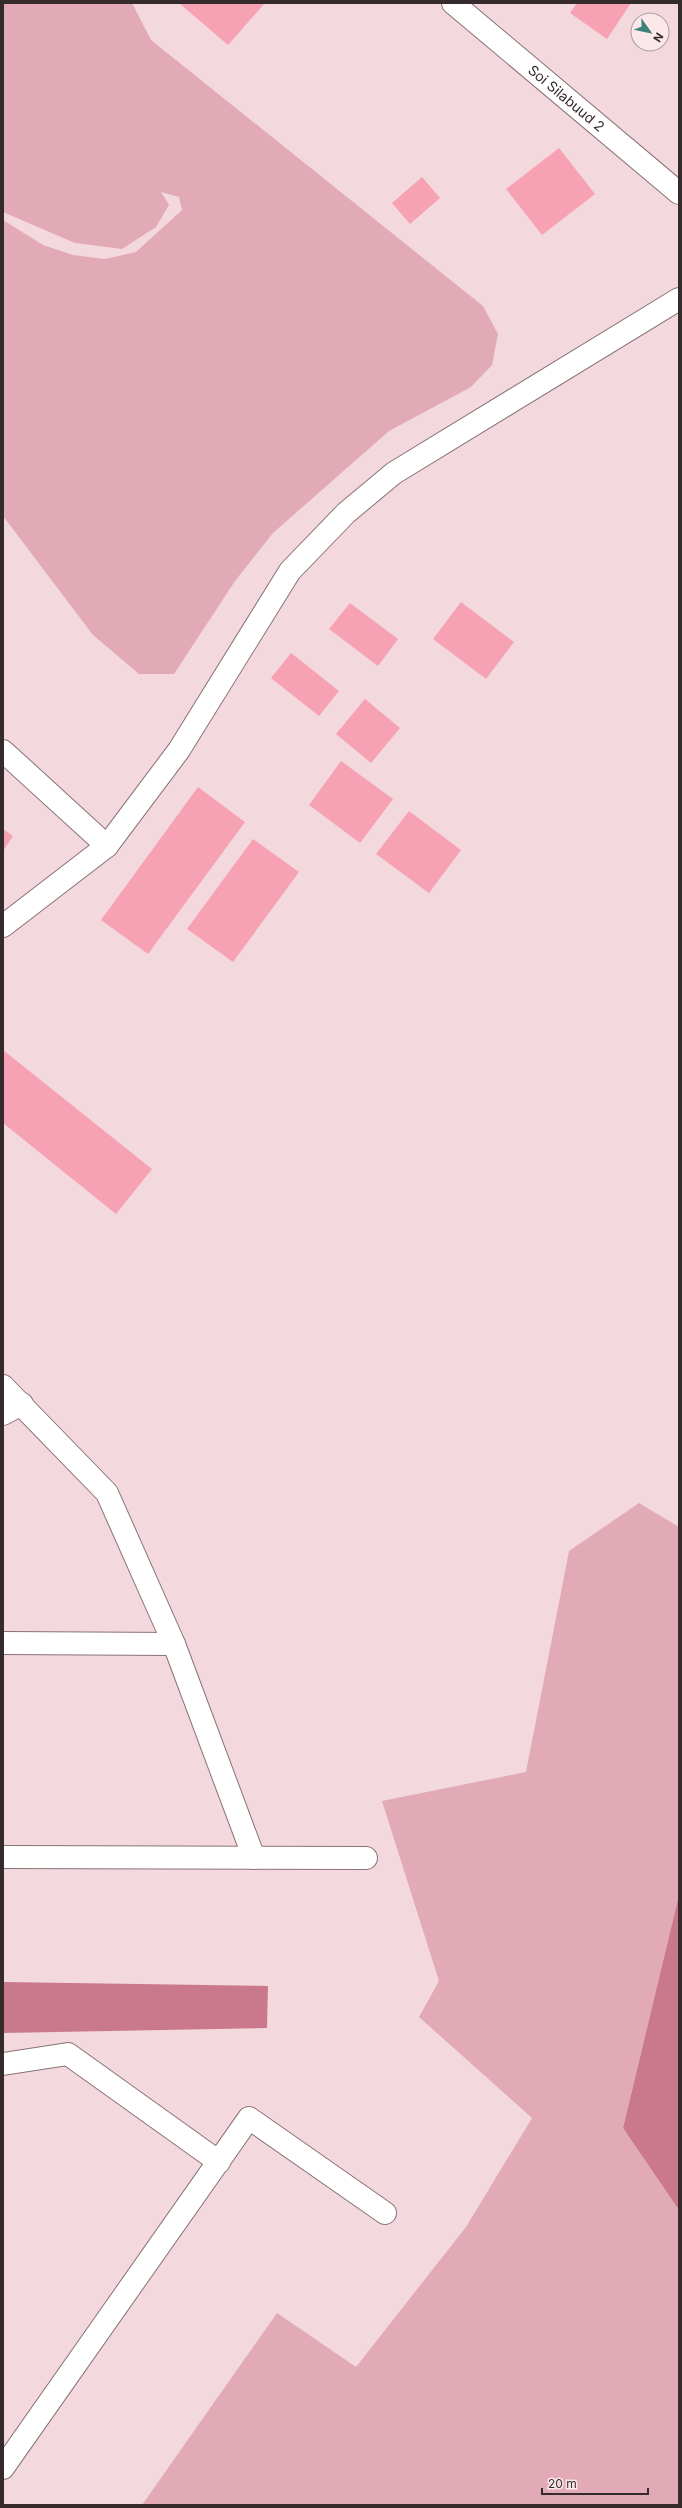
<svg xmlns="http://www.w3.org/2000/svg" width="682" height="2508" font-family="Inter,sans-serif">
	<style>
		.green { fill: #e1aab6 }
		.water { fill: #ca798d }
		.building { fill: #f7a1b5 }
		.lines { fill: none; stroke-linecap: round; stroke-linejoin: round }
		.minor-casing { stroke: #897277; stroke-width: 24 }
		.minor { stroke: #fff; stroke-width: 22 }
		.labels { text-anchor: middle; stroke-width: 3; stroke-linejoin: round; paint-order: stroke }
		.street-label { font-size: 14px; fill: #352b2d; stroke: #fce7eb }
	</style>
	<rect width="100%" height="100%" fill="#f3d8dd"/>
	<path class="green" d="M3 3H132L151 40 483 306 498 334 492 365 471 387 389 431 273 533 235 581 174 674H139L93 635 3 516V220L43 245 73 255 105 259 136 252 182 210 179 197 161 192 169 205 156 227 122 249 75 243 3 212Z
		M639 1503 679 1527V1895L623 2128 679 2210V2505H142L277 2313 356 2367 466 2227 532 2118 419 2017 439 1981 382 1801 526 1772 569 1551Z"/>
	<path class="water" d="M679 1895V2210L623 2128Z
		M3 1982 268 1986 267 2028 3 2033Z"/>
	<path class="building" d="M179 3H265L228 45Z
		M577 3H631L607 39 570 13Z
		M559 148 595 194 542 235 506 189Z
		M422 177 440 198 410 224 392 203Z
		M461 602 514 642 486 679 433 639Z
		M350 603 398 639 378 666 329 629Z
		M291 653 339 691 319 716 271 678Z
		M365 699 400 728 371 763 336 734Z
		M341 761 393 799 360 843 309 805Z
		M198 787 245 822 148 954 101 920Z
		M409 811 461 850 429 893 376 854Z
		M3 829 13 836 3 851Z
		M253 839 299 872 233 962 187 929Z
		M3 1050 152 1169 116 1214 3 1123Z"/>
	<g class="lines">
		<defs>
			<g id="minor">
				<path id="s1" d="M453 3 679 193"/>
				<path d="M3 751 107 846"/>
				<path d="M3 926 107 846 179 750 290 571 346 513 394 473 679 299"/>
				<path d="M3 1386 107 1493 174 1644 254 1858"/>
				<path d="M3 1414 22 1404"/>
				<path d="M3 1643 174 1644"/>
				<path d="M3 1857 366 1858"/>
				<path d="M3 2064 68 2054 219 2162"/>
				<path d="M3 2468 249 2118 385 2213"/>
			</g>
		</defs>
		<use href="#minor" class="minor-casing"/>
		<use href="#minor" class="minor"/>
	</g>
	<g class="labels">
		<g class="street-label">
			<text dy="5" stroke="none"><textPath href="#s1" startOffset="148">Soi Silabuud 2</textPath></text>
		</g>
	</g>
	<rect width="682" height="2508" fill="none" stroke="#352b2d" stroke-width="8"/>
	<g transform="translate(650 32) rotate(123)"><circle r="19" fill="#fce7eb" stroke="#ac9c9f"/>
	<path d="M0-3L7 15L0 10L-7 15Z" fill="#3c8279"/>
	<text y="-6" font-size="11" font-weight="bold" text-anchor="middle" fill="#352b2d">N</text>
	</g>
	<path d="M542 2488v6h106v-6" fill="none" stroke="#352b2d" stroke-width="2"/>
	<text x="548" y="2488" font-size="12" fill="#352b2d" stroke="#fce7eb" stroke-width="3" paint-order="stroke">20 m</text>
</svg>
